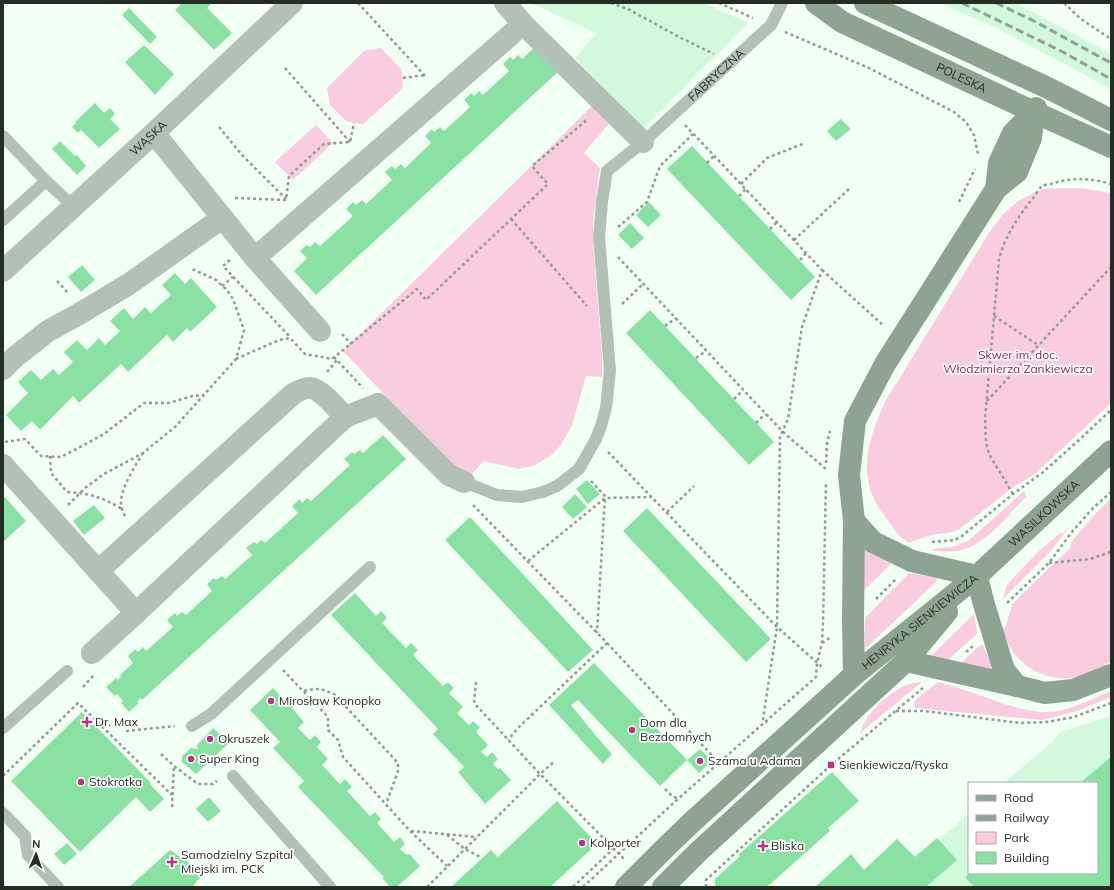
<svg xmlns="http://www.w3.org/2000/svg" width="1114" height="890" font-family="Mulish,sans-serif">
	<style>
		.built { fill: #d3f9dc }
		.green { fill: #facce0 }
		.building { fill: #8be1a3 }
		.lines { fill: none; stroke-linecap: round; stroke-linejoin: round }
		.path { stroke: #919d94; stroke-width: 2.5; stroke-dasharray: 3 3; stroke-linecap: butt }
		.lane { stroke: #b3c0b5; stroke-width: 12 }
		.street { stroke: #b3c0b5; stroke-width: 22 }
		.secondary { stroke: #8fa394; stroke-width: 22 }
		.rail { stroke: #94a097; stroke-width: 3; stroke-dasharray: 8 4; stroke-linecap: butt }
		.poi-dot { fill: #b7357d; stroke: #fff; stroke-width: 1.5 }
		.labels { text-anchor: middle; stroke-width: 3.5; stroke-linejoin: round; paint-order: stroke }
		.street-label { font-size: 12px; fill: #222d24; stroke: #fff }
		.park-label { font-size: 12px; fill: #8f2660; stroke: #fff }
		.poi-label { font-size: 12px; fill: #222d24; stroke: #fff; text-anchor: start }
	</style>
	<rect width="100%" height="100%" fill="#f2fff5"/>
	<path class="built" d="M530 3H705L748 23 642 130 575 58 596 33Z
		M940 3H1016L1111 54V90L1089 77 997 28Z
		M1111 716V887H882L913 857 951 829 969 814V873H1097V783H1004L1052 742 1061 732Z"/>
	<path class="green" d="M381 48 401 69 403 78 402 89 363 124 354 123 346 121 330 105 327 88 364 51Z
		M594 104 611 121 584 153 600 168 593 220V243L602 355V377L586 376 572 425 561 445 550 456 535 465 519 469 484 461 471 475 450 464 343 351Z
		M316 125 333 143 293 180 275 162Z
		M1064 188H1082L1111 193V403L1036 473 1015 486 960 529C950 535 942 532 931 535 924 537 916 540 909 543 905 540 900 537 897 533 894 529 891 525 888 521 884 515 879 509 876 503 857 468 871 433 886 400L989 233 1004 213 1017 202 1030 195 1043 189Z
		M1023 492 1026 493 1025 495 1027 496 1010 513 1011 514C995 529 979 547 957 551 949 552 940 551 932 551L937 548 952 547 968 541Z
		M1111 499V662C1098 669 1085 675 1070 678 1048 681 1023 668 1011 649 1007 643 1005 636 1002 629L1006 626 1012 604 1070 548 1072 541 1094 515Z
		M1071 525 1049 553 1003 599 1006 587 1012 579 1042 548H1043L1060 533 1062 534Z
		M857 535 880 557 891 564 862 592Z
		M909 573 935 577 937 579 936 582 867 647H865V618Z
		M974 614 977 634 949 659 930 657Z
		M983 645 987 655 1001 675 961 663 979 646Z
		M922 682 860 733C861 730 863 725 865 722 872 708 894 689 909 684 913 683 918 682 922 682Z
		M938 682C945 684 952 686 959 688 988 697 1017 712 1047 712 1068 712 1092 699 1111 691V697L1080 710 1043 720 915 708 914 701Z"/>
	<path class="building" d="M182 3H212L207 8 232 33 214 50 175 10Z
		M129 8 157 37 150 44 122 15Z
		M144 45 174 74 155 95 125 62Z
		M536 46 559 71 316 295 294 271 307 258 300 251 307 245 310 247 315 242 320 246 353 216 346 209 353 202 356 205 362 200 366 204 392 180 385 172 388 169 392 166 395 169 401 164 405 168 431 143 425 136 432 129 434 132 440 127 444 131 470 107 464 100 471 93 474 96 479 91 483 95 509 71 503 64 510 57 513 60 518 55 522 59Z
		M95 103 104 113 110 108 115 114 110 119 120 129 99 148 81 130 78 133 72 127 76 123 75 122Z
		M841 119 851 129 836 141 827 131Z
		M60 141 75 156 77 155 86 166 77 175 52 149Z
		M692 146 815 277 791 300 667 169Z
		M649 202 661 215 648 227 636 215Z
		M630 223 644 238 632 249 618 235Z
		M82 265 95 280 81 292 68 277Z
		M175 273 185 284 191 278 217 307 190 332 187 328 173 342 167 335 128 372 121 364 79 403 73 396 40 430 32 421 21 431 6 415 28 393 18 382 31 370 41 380 53 369 59 375 73 362 64 352 77 340 87 350 99 338 105 345 120 331 110 321 124 308 133 319 145 307 151 313 171 295 162 285Z
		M650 310 774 442 749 465 626 333Z
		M383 435 406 459 142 700 141 698 137 702 139 703 129 712 121 703 123 701 117 694 115 696 106 687 116 678 117 680 121 677 120 675 133 663 128 656 135 649 138 652 143 647 146 651 173 627 167 620 170 617 175 613 177 616 182 612 186 615 212 591 207 584 214 578 216 580 222 576 225 579 252 555 246 548 254 542 257 544 261 540 265 543 298 513 292 506 300 499 302 503 307 498 311 501 350 465 344 459 352 452 354 454 360 450 363 453Z
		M587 480 600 494 588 504 576 489Z
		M575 494 587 507 573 519 562 507Z
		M5 497 26 521 3 542V499Z
		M94 505 105 518 84 535 73 521Z
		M647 508 771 639 746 662 623 531Z
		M470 517 593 650 568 672 445 540Z
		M355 593 376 616 381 611 387 618 382 623 406 648 411 643 418 650 413 655 443 686 448 682 454 688 449 693 463 707 457 713 469 725 473 721 480 727 476 732 488 745 481 752 487 757 492 752 498 759 493 764 498 769 500 768 511 780 485 804 458 772 464 767 433 734 438 729 331 615Z
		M594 663 687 760 660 786 578 700 571 705 596 736 612 754 603 764 549 705Z
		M273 688 285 701 290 697 297 704 292 708 304 722 298 728 310 740 315 735 321 742 317 747 328 759 322 765 340 784 345 779 352 787 347 791 370 816 375 812 381 819 377 823 394 842 400 837 405 844 400 849 407 855 410 854 420 866 397 887H390L382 878 384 877 298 787 304 781 273 748 280 742 250 710Z
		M82 712 151 783 150 784 164 799 150 812 136 797 80 852 11 781Z
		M213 728 229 743 196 774 182 762V756L191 748 199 749 196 746Z
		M700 749 712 761 699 773 687 760Z
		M1111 757V887H974L965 877 970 873H1097V783H1080Z
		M832 772 859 801 828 828 830 831 767 887H715V879L740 856 738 855Z
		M209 797 221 811 208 822 196 809Z
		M557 801 597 844 550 887H451L491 850 498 857Z
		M937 838 957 860 926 887H815L851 854 864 870 897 839 915 857Z
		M67 843 77 854 64 865 54 854Z
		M170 850 205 873 197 881 193 887H129Z"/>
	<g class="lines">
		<path class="path" d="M358 3 427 78
			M611 3 628 9 681 38 714 54
			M719 3 753 18
			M1064 3 1081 19 1111 39
			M785 32 869 68 954 112 966 122 974 135 978 154
			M285 68 350 142
			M403 78 425 75
			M685 125 822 270 802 327 788 419 780 437 777 627 763 719 767 723
			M219 127 242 155 286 199
			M707 163 714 156
			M741 184 767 158 805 143
			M739 196 746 189
			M235 198 286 200 289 176 324 144 350 142 354 123
			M959 202 975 169
			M511 219 587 306
			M618 227 647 202 660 166 693 134
			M770 229 777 222
			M794 240 850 188
			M618 257 783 432 826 469
			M230 260 223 266 290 337
			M800 260 806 253
			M822 270 884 326
			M57 281 69 294
			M222 286 233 277
			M622 304 643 284
			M994 316 1038 345
			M665 326 676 318
			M342 334 351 344
			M334 357 363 388
			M696 358 706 351
			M236 359 279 340 290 338 305 354 332 359 417 289 426 300 548 184 532 166 588 119
			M327 372 337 360
			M734 399 743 390
			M987 401 1111 267
			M756 423 765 414
			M5 442 25 439 41 456 61 457 82 446 104 434 144 403H168L179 400 192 396 204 395
			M608 452 777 627 822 667
			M50 456 51 473 67 492C89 493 104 498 122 509
			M826 463 827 444 830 431
			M591 481 605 496 597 633
			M1013 494 989 454 986 442 985 419 999 259C1005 236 1018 217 1033 198 1035 195 1039 189 1042 186 1044 185 1049 184 1051 184 1071 177 1091 178 1111 184
			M68 505 85 488 104 474 143 453 175 427 236 359 244 330 233 299 227 290 216 280 190 268
			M473 505 607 643 518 728 508 740
			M667 512 694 486
			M125 516C123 513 121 507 121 504 120 489 135 466 143 453
			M932 542 955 540 962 536 1013 494 1042 473 1079 440 1111 410
			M528 561 605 498 652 497
			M1049 563 1090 559 1111 552
			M876 599 897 578
			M1007 603 1049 563 1071 533 1092 509 1111 492
			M607 643 720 764
			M822 643 831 637
			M966 652 974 645
			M283 670 328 717V730L338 740 343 757 410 831 447 866
			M476 682 474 703 540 774 624 859
			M83 687 94 675
			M304 691C317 688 322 688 335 695L398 763V771L386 804
			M896 711H924L1020 723 1047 722 1074 717 1111 703
			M126 731 175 726
			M161 754 174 766 198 784H213L217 781
			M3 776 78 703 172 795
			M665 789 672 796 679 799
			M172 807 174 766
			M411 831 477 837
			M447 835 465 849 482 858
			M427 887 540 774 555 761
			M573 887 614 848
			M583 887 679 798 816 677 817 663 822 643 823 623 826 482
			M706 887V880L831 765 923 688"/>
		<g class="lane">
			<path d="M3 136 46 181 73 206"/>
			<path d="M3 220 46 181"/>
			<path id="s1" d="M464 482 497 495 522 497 543 492 557 486 579 469 596 439 601 426 606 408 610 371 599 237 602 202 607 171 643 142 771 25 782 3"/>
			<path d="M192 726 211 714 370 567"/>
			<path d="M3 728 67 671"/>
			<path d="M233 776 330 887"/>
			<path d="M3 813 25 836 28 855 58 887"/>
		</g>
		<g class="street">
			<path d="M505 3 523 24 643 142"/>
			<path d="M154 133 255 258 320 331"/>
			<path d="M255 258 523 24"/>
			<path id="s2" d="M3 271 154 133 292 3"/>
			<path d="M3 369 15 357 48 331 79 314 129 284 222 218"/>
			<path d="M3 465 136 613 345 417 378 404 449 475 464 482"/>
			<path d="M98 571 293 394C298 391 305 387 311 388 322 390 337 409 345 417"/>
			<path d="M92 653 136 613"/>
		</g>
		<g class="secondary">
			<path id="s3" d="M816 3 842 22 1034 112 1111 147"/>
			<path d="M865 3 1046 87 1111 120"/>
			<path d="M996 189 999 163 1013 133 1034 112 1036 108"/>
			<path d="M854 521 873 542 912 561 977 576"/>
			<path d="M977 576 983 601 1004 670 1017 686"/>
			<path d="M906 661 1017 686 1045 693 1073 690 1111 675"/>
			<path d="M854 675 853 621 854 521 849 475 855 421 885 364 996 189 1017 172 1031 138 1034 112"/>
			<path id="s4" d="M626 887 664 849 692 822 854 675 977 576 1111 451"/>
			<path d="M663 887 697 853 906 661 947 612"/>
		</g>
		<path class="rail" d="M962 3 1063 52 1111 79
			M996 3 1034 21 1111 63"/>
	</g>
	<g class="poi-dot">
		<circle cx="271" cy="701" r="4"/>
		<path d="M85 716h4v4h4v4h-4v4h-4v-4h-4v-4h4z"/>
		<circle cx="632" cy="730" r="4"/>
		<circle cx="210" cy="739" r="4"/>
		<circle cx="191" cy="759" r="4"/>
		<circle cx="700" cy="761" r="4"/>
		<rect x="827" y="761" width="8" height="8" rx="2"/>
		<circle cx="81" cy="782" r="4"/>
		<circle cx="582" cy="843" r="4"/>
		<path d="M761 840h4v4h4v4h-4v4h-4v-4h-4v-4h4z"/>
		<path d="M170 856h4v4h4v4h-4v4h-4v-4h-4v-4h4z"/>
	</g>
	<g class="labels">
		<g class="street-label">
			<text dy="4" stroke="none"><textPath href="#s1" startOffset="576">FABRYCZNA</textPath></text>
			<text dy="4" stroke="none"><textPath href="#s3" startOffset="164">POLESKA</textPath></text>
			<text dy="4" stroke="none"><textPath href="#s2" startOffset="197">WĄSKA</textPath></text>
			<text dy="4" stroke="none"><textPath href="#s4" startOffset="561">WASILKOWSKA</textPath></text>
			<text dy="4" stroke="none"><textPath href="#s4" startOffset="396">HENRYKA SIENKIEWICZA</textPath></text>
		</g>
		<g class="park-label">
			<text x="1018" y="359">Skwer im. doc.<tspan x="1018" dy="14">Włodzimierza Zankiewicza</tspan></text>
		</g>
		<g class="poi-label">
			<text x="279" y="705">Mirosław Konopko</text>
			<text x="95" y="726">Dr. Max</text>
			<text x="640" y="727">Dom dla<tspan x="640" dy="14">Bezdomnych</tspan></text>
			<text x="218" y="743">Okruszek</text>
			<text x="199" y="763">Super King</text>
			<text x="708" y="765">Szama u Adama</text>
			<text x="839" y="769">Sienkiewicza/Ryska</text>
			<text x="89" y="786">Stokrotka</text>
			<text x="590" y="847">Kolporter</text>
			<text x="771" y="850">Bliska</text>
			<text x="181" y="859">Samodzielny Szpital<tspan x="181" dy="14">Miejski im. PCK</tspan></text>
		</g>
	</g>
	<rect width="1114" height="890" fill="none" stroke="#222d24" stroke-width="8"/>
	<rect x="968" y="782" width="130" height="92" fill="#ffffff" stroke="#a7aba7"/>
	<rect x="976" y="795" width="20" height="6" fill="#8fa394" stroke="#a7aba7"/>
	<text x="1004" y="802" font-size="12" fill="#222d24">Road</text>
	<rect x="976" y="815" width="20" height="6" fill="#94a097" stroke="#a7aba7"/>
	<text x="1004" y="822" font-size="12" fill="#222d24">Railway</text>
	<rect x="976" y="832" width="20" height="12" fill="#facce0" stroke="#a7aba7"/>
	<text x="1004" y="842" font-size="12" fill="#222d24">Park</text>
	<rect x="976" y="852" width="20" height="12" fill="#8be1a3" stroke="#a7aba7"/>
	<text x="1004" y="862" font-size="12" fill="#222d24">Building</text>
	<g transform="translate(36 854) rotate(2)" stroke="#ffffff" stroke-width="3" paint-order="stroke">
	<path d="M0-3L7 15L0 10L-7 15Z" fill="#222d24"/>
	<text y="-6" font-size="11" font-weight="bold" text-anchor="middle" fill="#222d24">N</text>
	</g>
</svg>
